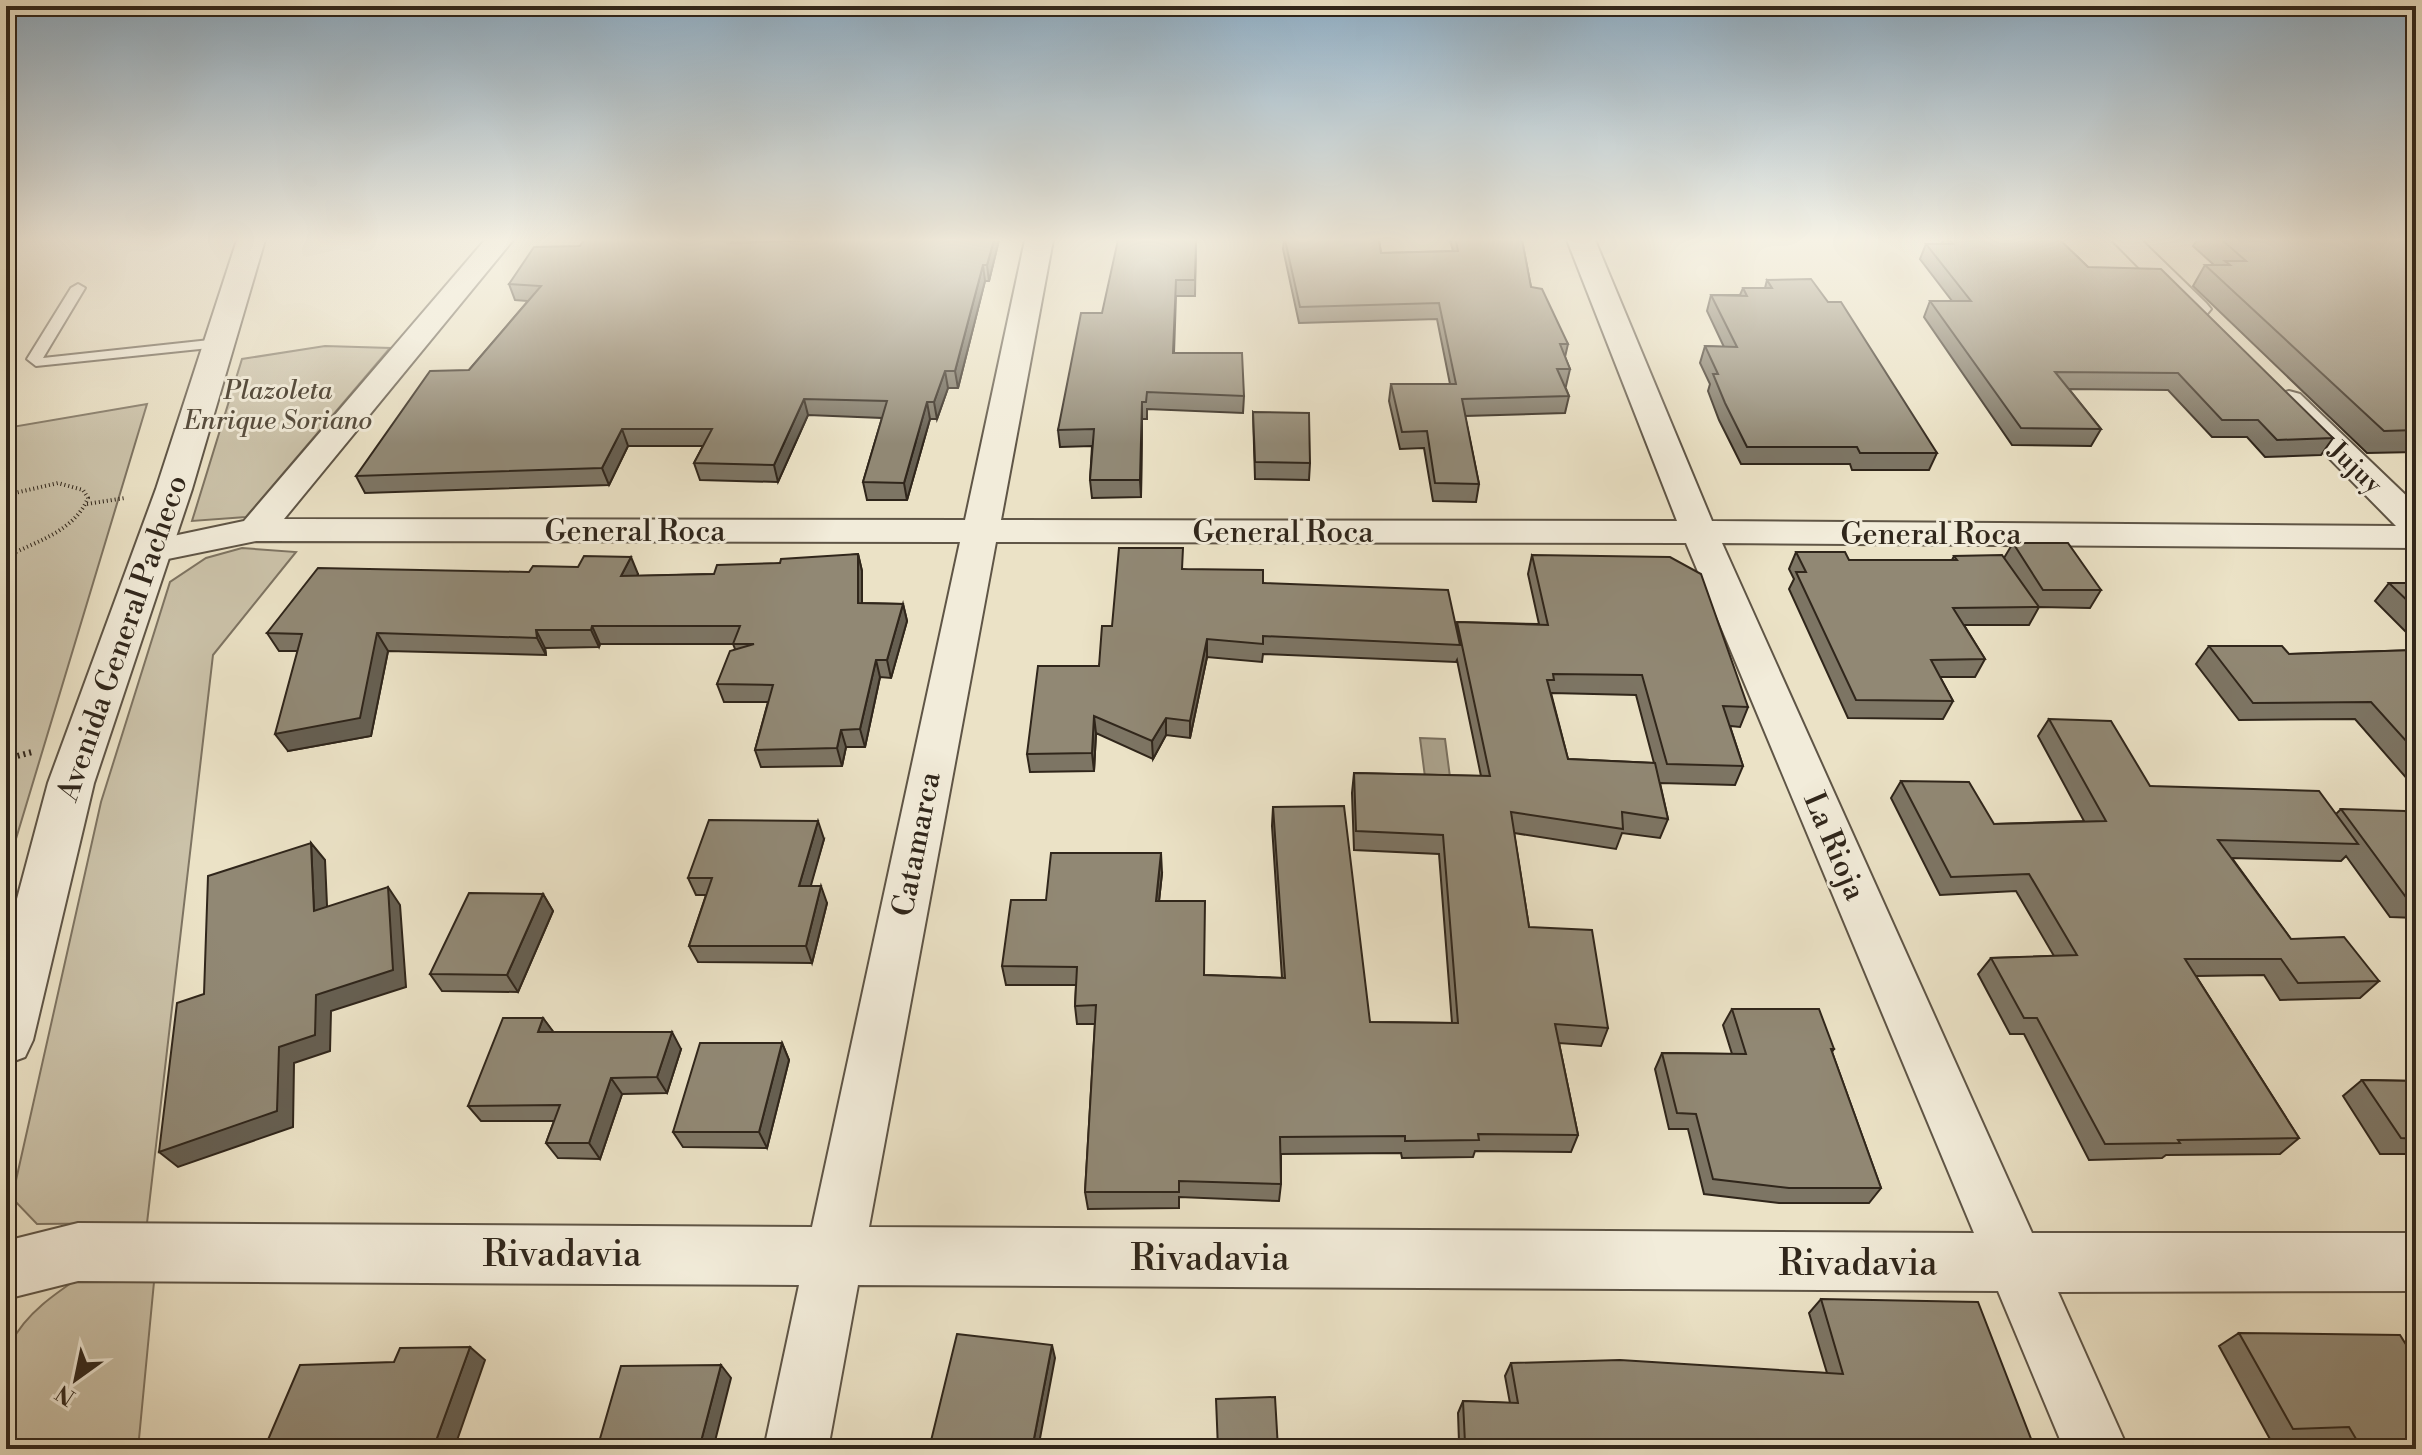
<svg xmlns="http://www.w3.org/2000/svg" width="2422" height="1455" font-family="'Libre Bodoni',serif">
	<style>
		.green { fill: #cbc2a9; stroke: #7e7462; stroke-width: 2 }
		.water { fill: #aba28c; stroke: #7a705f; stroke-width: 2 }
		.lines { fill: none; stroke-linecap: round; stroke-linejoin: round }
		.service-casing { stroke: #5f5546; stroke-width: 4 }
		.minor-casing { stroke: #5f5546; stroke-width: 4 }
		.tertiary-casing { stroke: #5f5546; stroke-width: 4 }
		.path-far1 { stroke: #30261b; stroke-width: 4; stroke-dasharray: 1 3; stroke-linecap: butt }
		.path { stroke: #30261b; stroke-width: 6; stroke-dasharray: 2 4; stroke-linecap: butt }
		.service { fill: #f2ecda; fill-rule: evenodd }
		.minor { fill: #f2ecda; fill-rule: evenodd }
		.tertiary { fill: #f2ecda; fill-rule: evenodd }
		.rail-casing { stroke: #30261b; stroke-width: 6 }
		.rail { stroke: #f2ecda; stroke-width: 4; stroke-dasharray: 13; stroke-linecap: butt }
		.wall { fill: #7d7564; stroke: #30261b; stroke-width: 2; fill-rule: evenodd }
		.shaded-wall { fill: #665f51; stroke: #30261b; stroke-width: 2 }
		.building { fill: #918874; stroke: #30261b; stroke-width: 2 }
		.labels { text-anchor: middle; stroke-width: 6; stroke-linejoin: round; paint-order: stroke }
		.far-park-label { font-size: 26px; font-style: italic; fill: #574d3e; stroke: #f2ecda }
		.far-street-label { font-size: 26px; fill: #30261b; stroke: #f2ecda }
		.street-label { font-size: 30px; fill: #30261b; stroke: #f2ecda }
		.near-street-label { font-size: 36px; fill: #30261b; stroke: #f2ecda }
	</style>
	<rect width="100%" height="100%" fill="#ebe2c6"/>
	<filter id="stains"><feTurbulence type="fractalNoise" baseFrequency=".0025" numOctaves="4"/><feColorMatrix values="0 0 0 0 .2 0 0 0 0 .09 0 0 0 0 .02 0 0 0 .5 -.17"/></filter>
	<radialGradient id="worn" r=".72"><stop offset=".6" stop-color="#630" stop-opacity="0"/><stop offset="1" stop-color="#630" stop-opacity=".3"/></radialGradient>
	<path class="green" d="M325 346 390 348 246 517 192 521 242 359Z
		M147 404 6 872V428Z
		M242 548 296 552 213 655 147 1223 37 1224 12 1198 101 802 170 582 206 558Z
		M83 1275 154 1282 138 1449H6C6 1422 0 1366 11 1343 26 1313 56 1293 83 1275Z"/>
	<path class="water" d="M1420 738 1445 739 1450 777H1425Z"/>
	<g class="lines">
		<defs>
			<path id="service" d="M78 284 85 288 43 358 219 339 226 343 219 347 36 366 27 359 71 288Z"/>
			<path id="minor" d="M485 240H513L284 519 965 520 1025 240H1053L1001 520 1677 521 1567 240H1595L1712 521 2396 526 2273 401 2278 394 2289 391 2300 394 2416 505V548L1722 543 2032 1233H2416V1291L2058 1292 2128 1449H2064L1998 1291 858 1285 828 1449H764L799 1285 78 1281 6 1299V1241L78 1223 812 1227 960 542 256 541 153 562 140 559 135 551 140 543 244 521ZM996 542 1686 543 1974 1233 869 1227Z
				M2112 240H2141L2206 303 2211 309 2206 315 2196 318 2186 315Z"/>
			<path id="tertiary" d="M237 240H265L192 489 94 783 33 1040 25 1057 6 1064V940L48 783 156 489Z"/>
		</defs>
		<use href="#service" class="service-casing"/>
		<use href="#minor" class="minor-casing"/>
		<use href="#tertiary" class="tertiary-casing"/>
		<path class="path-far1" d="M6 495 58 483 83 490 88 498C74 532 36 541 6 557
			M87 504 125 498"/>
		<path class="path" d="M6 759 32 752"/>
		<use href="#service" class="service"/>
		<use href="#minor" class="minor"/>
		<use href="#tertiary" class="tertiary"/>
		<defs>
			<path id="rail" d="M6 255 15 240"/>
		</defs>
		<use href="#rail" class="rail-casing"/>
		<use href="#rail" class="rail"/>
	</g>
	<path class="wall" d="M584 240H746L745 242 999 240 989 281H985L958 388H948L937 419H930L907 500H867L863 482 882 418 808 415 778 482 700 480 694 463 703 446H628L609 485 365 493 356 476 469 370 528 301 515 300 509 284 580 246Z
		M1196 240 1195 296H1176L1174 353 1244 396 1243 413 1147 409V419H1142L1141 497 1092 498 1090 480 1092 446 1060 447 1058 430 1102 313Z
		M1284 240H1379L1381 253 1453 251 1450 240H1522L1531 287 1568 344 1565 357 1570 369 1566 386H1565L1569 396 1565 413 1465 416 1479 484 1476 502 1433 501 1424 448 1400 449 1389 401 1391 384H1450L1437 319 1299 323 1283 249Z
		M1943 240H2060L2088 267 2333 438 2321 455 2265 457 2247 437H2212L2168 390 2069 389 2101 429 2091 446 2012 445 1924 317 1930 301H1952L1920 259 1926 244H1942Z
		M2197 240H2416V452L2367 453 2193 286 2205 265H2214L2193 246Z
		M1767 280 1937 453 1929 470H1852L1850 464H1741L1719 420 1708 391 1710 384 1700 363 1705 346 1724 347 1707 311 1711 295H1740L1743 288H1765Z
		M1253 412 1310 463 1309 480 1255 479Z
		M2013 543 2101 590 2090 608 2039 607 2029 625H1964L1985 659 1975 677H1940L1953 701 1943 719 1848 718 1789 589 1794 579 1789 569 1796 552 1849 560H1952L1954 556 2004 558Z
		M858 554 862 571V603L903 604 907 621 891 678 880 677 865 747H846L842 766 761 767 755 750 768 702H724L717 684 735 649 733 644H600L599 647 545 648 546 655 388 651 371 736 288 751 298 651H279L267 633 529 572 638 574V576L714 574 780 563Z
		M1532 555 1748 707 1740 727 1730 726 1743 766 1735 785 1660 783 1668 819 1660 838 1622 833 1616 849 1514 833 1529 927 1608 1028 1601 1046 1559 1043 1578 1135 1571 1152 1475 1151 1473 1157 1402 1158 1401 1153 1281 1154V1184L1279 1201 1179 1197V1208L1088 1209 1085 1192 1095 1024H1077L1075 1006 1076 985H1006L1002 966 1046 900 1162 873 1159 901 1204 975 1282 978 1272 826 1273 807 1370 1022 1452 1023 1439 854 1354 850 1352 793 1354 773 1481 776 1457 660 1456 662 1263 654 1262 662 1207 657 1190 738 1166 735 1153 759 1096 733 1094 771 1030 772 1027 754 1099 666 1112 626 1183 569 1263 583 1456 626 1457 622 1539 624 1528 574ZM1551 693 1636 695 1654 763 1568 759Z
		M2389 583H2416V642L2375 601Z
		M2209 646 2289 654 2416 650V781H2409L2355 719 2239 720 2196 664Z
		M2049 719 2150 786 2336 814 2341 809 2416 825V918L2390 917 2346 856 2341 861 2232 858 2291 939 2379 981 2360 998 2280 1000 2264 975 2196 976 2299 1138 2280 1154 2166 1155 2162 1158 2089 1160 2024 1034H2010L1978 974 1991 958 2054 956 2016 891 1940 895 1891 798 1901 781 1994 824 2084 821 2038 736Z
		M824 839 810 886 827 903 812 963 698 962 689 946 706 895H696L688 878Z
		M543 894 553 911 518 992 442 991 430 974Z
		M1732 1009 1834 1049 1832 1052 1881 1188 1869 1203H1779L1704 1194 1688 1129H1669L1655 1069 1662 1053 1732 1054 1723 1025Z
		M543 1018 553 1032 681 1049 667 1093 622 1094 600 1159 558 1158 546 1143 554 1121H481L468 1106Z
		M782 1043 789 1060 767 1148 683 1147 673 1132Z
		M2362 1080 2416 1081V1154H2380L2343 1096Z
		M1821 1299 2035 1449H1416L1419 1440 1459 1442 1458 1413 1463 1401 1510 1403 1505 1376 1511 1363 1827 1373 1809 1313Z
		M2239 1333 2416 1449H2331L2326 1439 2271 1441 2219 1346Z"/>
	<path class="shaded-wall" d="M732 240H746L735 258 731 243Z
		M994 240H999L989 281 987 265Z
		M983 265 985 281 958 388 955 371Z
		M945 371 948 388 937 419 934 402Z
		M804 399 808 415 778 482 774 465Z
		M927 402 930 419 907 500 904 483Z
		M1142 402V419L1141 497 1140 480Z
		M622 429 628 446 609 485 602 468Z
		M858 554 862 571V621L858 603Z
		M631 557 638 574 629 594 621 576Z
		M903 604 907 621 891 678 887 660Z
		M592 626 600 644 599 647 591 630Z
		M536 630 545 648 546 655 537 638Z
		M377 633 388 651 371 736 288 751 275 734Z
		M1207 639V657L1190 738V721Z
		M876 660 880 677 865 747 860 729Z
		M1094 716 1096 733 1094 771 1092 753Z
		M1166 718V735L1153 759 1152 741Z
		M841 730 846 747 842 766 837 748Z
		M818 821 824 839 806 903 799 886Z
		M311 843 325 860 328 928 314 911Z
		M1161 853 1162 873 1157 920 1156 901Z
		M821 886 827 903 812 963 806 946Z
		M388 887 400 905 406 987 331 1011 330 1051 294 1063 293 1127 178 1167 159 1152 279 1047Z
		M543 894 553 911 518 992 507 975Z
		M543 1018 555 1034 538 1032Z
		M672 1032 681 1049 667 1093 657 1077Z
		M782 1043 789 1060 767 1148 759 1132Z
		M611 1078 622 1094 600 1159 589 1143Z
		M1052 1345 1055 1358 1038 1449H1032Z
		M470 1347 485 1360 454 1449H433Z
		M721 1365 731 1378 713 1449H699Z"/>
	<path class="building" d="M584 240H732L731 243 825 240H994L987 265H983L955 371H945L934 402H927L904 483 863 482 887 401 804 399 774 465 694 463 712 429H622L602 468 356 476 430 371 469 370 541 286 509 284 534 247 580 246Z
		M1118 240H1196L1195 280H1176L1173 353H1242L1244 396 1147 392 1146 402H1142L1140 480H1090L1094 429 1058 430 1081 313H1102Z
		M1285 240H1379L1381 253 1458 251 1456 240H1522L1531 287 1542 289 1568 344H1560L1570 369H1557L1569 396 1462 399 1479 484 1435 483 1427 431 1402 432 1391 384H1456L1439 303 1300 307Z
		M1950 240H2060L2088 267 2161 269 2333 438 2277 440 2258 420H2222L2178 373 2055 372 2101 429 2021 428 1930 301H1971L1926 244H1953Z
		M2222 240H2416V430L2384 431 2205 265H2230L2225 261H2246Z
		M1811 279 1828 302H1841L1937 453H1860L1857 447H1747L1725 403 1713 374H1718L1705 346 1737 347 1711 295 1747 296 1743 288H1772L1767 280Z
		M1253 412 1309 413 1310 463 1255 462Z
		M2013 543H2068L2101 590H2043Z
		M1119 548H1183L1182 569 1263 570V583L1448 590 1460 645 1263 636V644L1207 639 1190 721 1166 718 1152 741 1094 716 1092 753 1027 754 1038 666H1099L1102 626H1112Z
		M1796 552H1845L1849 560H1957L1954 556 2002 555 2039 607 1953 608 1985 659 1931 660 1953 701 1856 700 1796 572H1806Z
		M858 554V603L903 604 887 660H876L860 729 841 730 837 748 755 750 773 685 717 684 730 651 754 644H733L740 626H592L591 630H536L537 638 377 633 360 718 275 734 302 634 267 633 318 568 529 572 533 566 578 567 584 556 631 557 621 576 714 574 717 565 780 563 781 559Z
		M1532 555 1670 557 1701 574 1748 707 1723 706 1743 766 1667 764 1642 675 1553 674 1554 680H1547L1568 759 1655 763 1668 819 1622 812 1623 829 1511 812 1529 927 1592 930 1608 1028 1555 1024 1578 1135 1478 1134 1479 1140 1405 1141V1136L1280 1137 1281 1184 1179 1181V1192H1085L1096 1005 1075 1006 1077 967 1002 966 1011 900H1046L1051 853H1161L1156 901H1205L1204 975 1285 978 1273 807 1344 806 1370 1022 1458 1023 1443 835 1356 831 1354 773 1490 776 1457 622 1548 625Z
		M2389 583H2416V609Z
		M2209 646H2282L2289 654 2416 650V752L2371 702 2253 703Z
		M2049 719 2111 721 2150 786 2319 791 2358 844 2218 840 2291 939 2344 937 2379 981 2298 983 2281 959H2185L2299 1138 2178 1140 2180 1143 2105 1144 2037 1018H2024L1991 958 2077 955 2029 874 1951 877 1901 781 1969 782 1994 824 2106 821Z
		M2341 809 2405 811 2416 825V900H2408Z
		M709 820 818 821 799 886H821L806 946H689L712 878H688Z
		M311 843 314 911 388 887 393 970 316 995 315 1035 279 1047 277 1111 159 1152 177 1003 204 994 208 876Z
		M469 893 543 894 507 975 430 974Z
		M1732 1009H1819L1834 1049H1831L1881 1188H1789L1713 1179 1696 1114 1677 1113 1662 1053 1746 1054Z
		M503 1018H543L538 1032H672L657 1077 611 1078 589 1143H546L560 1105 468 1106Z
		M700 1043H782L759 1132H673Z
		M2362 1080 2416 1081V1139L2401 1138Z
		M1821 1299 1978 1302 2035 1449H1419V1440L1465 1443 1463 1401 1518 1403 1511 1363 1620 1360 1843 1374Z
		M2239 1333 2400 1335 2412 1354H2416V1449H2362L2349 1427 2293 1429Z
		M957 1334 1052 1345 1032 1449H929Z
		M470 1347 433 1449H264L300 1365 394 1362 400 1348Z
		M721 1365 699 1449H597L621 1366Z
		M1275 1397 1278 1449H1218L1216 1399Z"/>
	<linearGradient id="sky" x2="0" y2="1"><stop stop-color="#8fadc3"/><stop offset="0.54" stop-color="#f6f2e5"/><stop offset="1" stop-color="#f6f2e5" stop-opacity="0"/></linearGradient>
	<rect width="2422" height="444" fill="url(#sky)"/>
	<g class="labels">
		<g class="far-park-label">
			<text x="278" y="399">Plazoleta<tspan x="278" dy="30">Enrique Soriano</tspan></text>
		</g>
		<g class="far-street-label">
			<text transform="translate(2356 467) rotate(44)" y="9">Jujuy</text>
		</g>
		<g class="street-label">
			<text x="635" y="541">General Roca</text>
			<text x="1283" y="542">General Roca</text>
			<text x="1931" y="544">General Roca</text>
			<text transform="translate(122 638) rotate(-71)" y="10">Avenida General Pacheco</text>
			<text transform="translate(916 844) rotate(-79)" y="10">Catamarca</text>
			<text transform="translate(1835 846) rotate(67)" y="10">La Rioja</text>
		</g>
		<g class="near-street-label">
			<text x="562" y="1266">Rivadavia</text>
			<text x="1210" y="1270">Rivadavia</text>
			<text x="1858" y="1275">Rivadavia</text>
		</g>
	</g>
	<rect width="2422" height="1455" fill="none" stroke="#ebe2c6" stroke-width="32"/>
	<rect x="8" y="8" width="2406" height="1439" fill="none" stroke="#30261b" stroke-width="4"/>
	<rect x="16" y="16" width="2390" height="1423" fill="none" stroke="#30261b" stroke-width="2"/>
	<g transform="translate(76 1379) rotate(213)" stroke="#f2ecda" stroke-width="6" paint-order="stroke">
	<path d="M0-6L14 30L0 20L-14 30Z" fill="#30261b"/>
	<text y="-12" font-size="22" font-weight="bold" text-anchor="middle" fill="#30261b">N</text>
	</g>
	<rect width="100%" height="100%" filter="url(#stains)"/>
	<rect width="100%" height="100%" fill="url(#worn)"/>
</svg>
